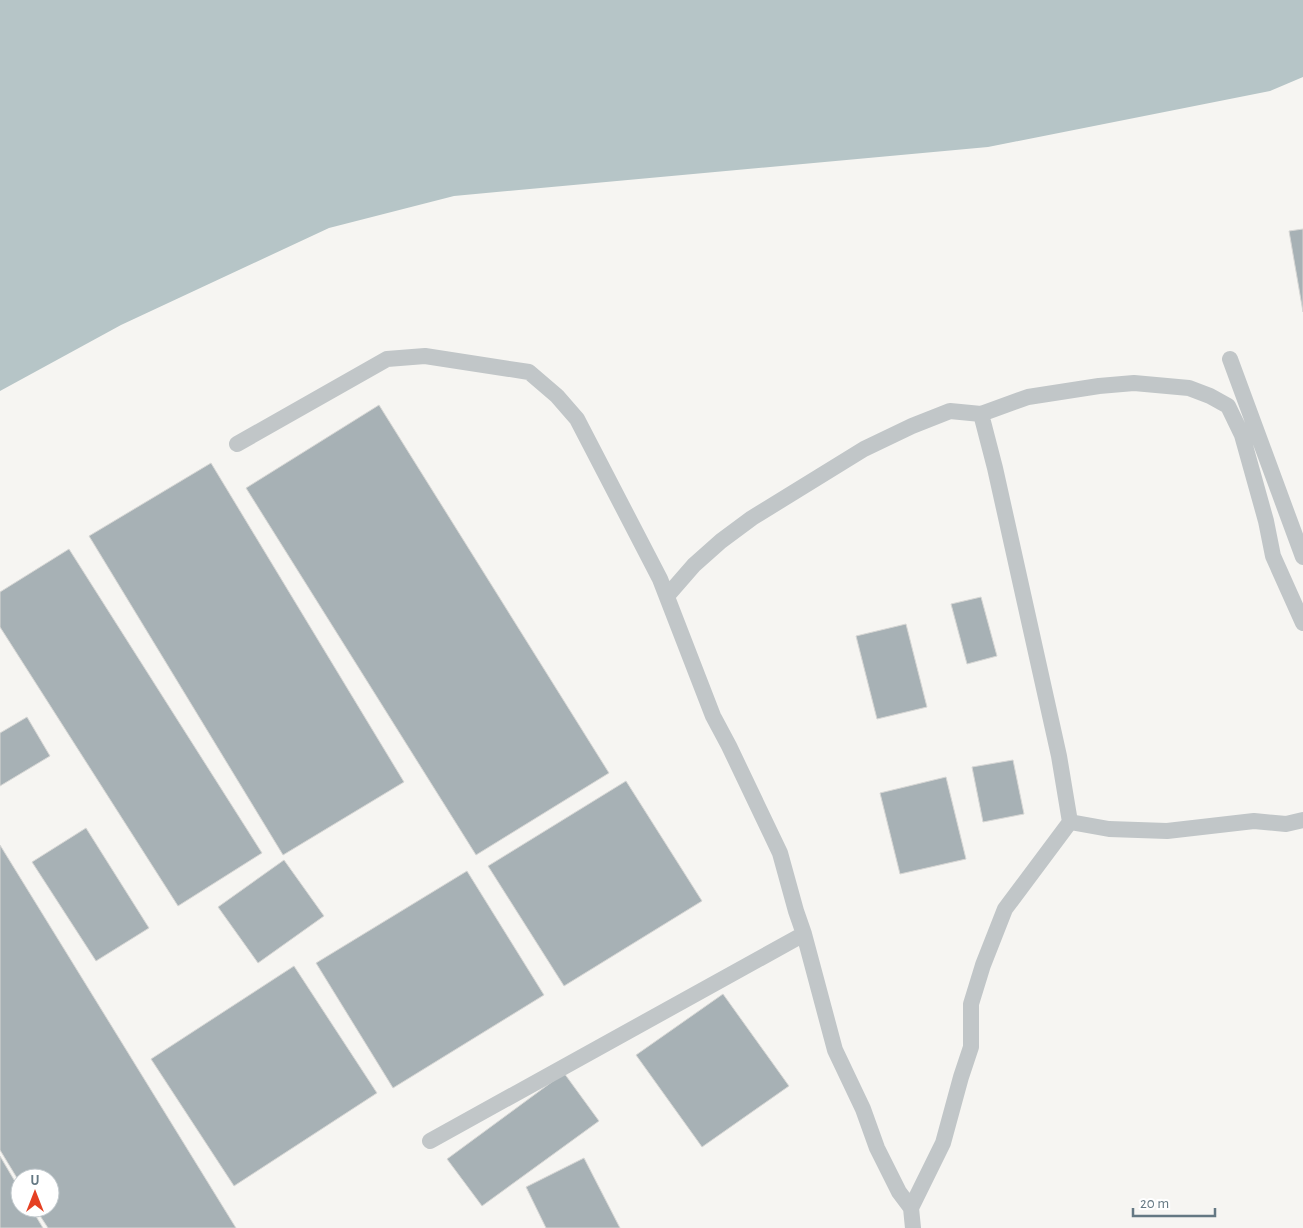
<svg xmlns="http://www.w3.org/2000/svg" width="1303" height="1228" font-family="'Alegreya Sans',sans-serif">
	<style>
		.water { fill: #b6c5c7 }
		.building { fill: #a7b1b5; stroke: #d7d7d5 }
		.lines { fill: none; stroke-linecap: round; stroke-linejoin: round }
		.lane { stroke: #c1c6c8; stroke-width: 16 }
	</style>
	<rect width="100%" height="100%" fill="#f6f5f2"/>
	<path class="water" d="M0 0H1303V77L1270 91 988 147 454 196 329 228 121 325 0 391Z"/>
	<path class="building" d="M1303 229V312L1289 231Z
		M379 405 609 773 476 855 246 488Z
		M211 463 404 782 283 855 89 536Z
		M69 549 262 853 178 906 0 627V592Z
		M981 597 997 656 967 664 951 604Z
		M906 624 927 707 877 719 856 636Z
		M27 717 50 756 0 786V733Z
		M1013 760 1024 814 983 822 972 767Z
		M946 777 966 859 900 874 880 793Z
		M626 781 702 901 564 986 488 866Z
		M86 828 149 928 96 961 32 862Z
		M0 845 236 1228H48L35 1208H50V1178H20V1183L0 1150Z
		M284 860 324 916 258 963 218 907Z
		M467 871 544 995 393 1088 316 963Z
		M294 966 377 1093 234 1186 151 1059Z
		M723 994 789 1086 702 1147 636 1055Z
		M564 1073 599 1121 482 1206 447 1159Z
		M0 1156 20 1190V1208H31L43 1228H0Z
		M584 1158 620 1228H546L526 1187Z"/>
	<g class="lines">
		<path class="lane" d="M1230 359 1303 557
			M981 414 1028 397 1099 386 1134 383 1189 388 1210 396 1228 406 1242 435 1266 521 1273 556 1303 623
			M237 444 387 359 425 356 529 372 557 396 577 419 660 579 713 716 729 746 780 853 796 911 804 934 835 1050 863 1109 877 1148 899 1192 911 1208 913 1228
			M667 596 694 565 721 541 752 518 864 449 912 426 950 411 981 414 995 468 1059 756 1070 822 1005 909 983 965 971 1004V1047L961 1077 943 1143 911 1208
			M1070 822 1109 829 1167 831 1254 821 1286 824 1303 820
			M430 1141 804 934"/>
	</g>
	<g transform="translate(35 1193)"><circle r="24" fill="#ffffff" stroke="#c1c9cd"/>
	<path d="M0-4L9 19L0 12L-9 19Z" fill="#e54023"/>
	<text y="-8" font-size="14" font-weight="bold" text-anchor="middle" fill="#647883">U</text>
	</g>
	<path d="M1133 1208v8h82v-8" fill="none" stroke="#647883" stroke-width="2.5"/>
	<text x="1140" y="1208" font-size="15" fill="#647883" stroke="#ffffff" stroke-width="4" paint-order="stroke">20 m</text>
</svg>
